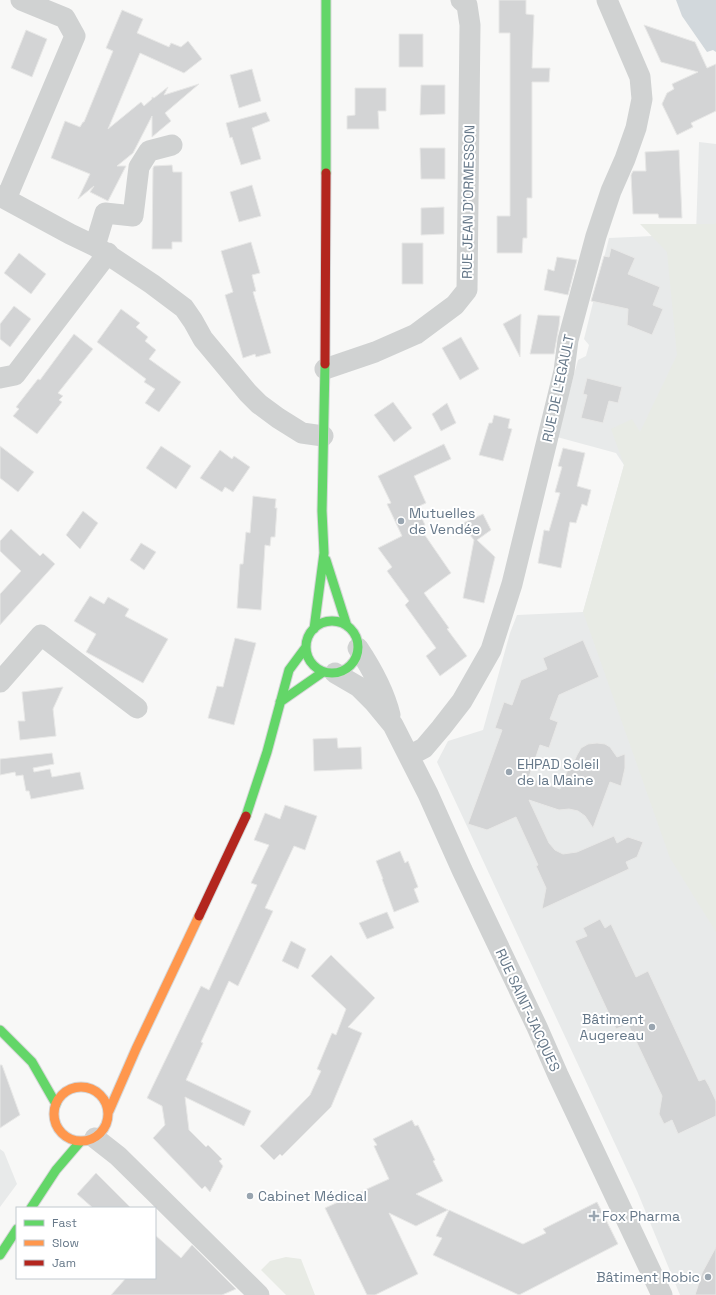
<svg xmlns="http://www.w3.org/2000/svg" width="716" height="1295" font-family="'Space Grotesk',sans-serif">
	<style>
		.built { fill: #e8eaea }
		.green { fill: #e8ebe5 }
		.water { fill: #d2d8dc }
		.building { fill: #d3d4d5; stroke: #e8e8e7 }
		.lines { fill: none; stroke-linecap: round; stroke-linejoin: round }
		.fast-casing { stroke: #d5d6d7; stroke-width: 11 }
		.slow-casing { stroke: #d5d6d7; stroke-width: 11 }
		.jam-casing { stroke: #d5d6d7; stroke-width: 11 }
		.street { stroke: #d0d2d2; stroke-width: 21 }
		.fast { stroke: #63d668; stroke-width: 9 }
		.slow { stroke: #ff974d; stroke-width: 9 }
		.jam { stroke: #b3261e; stroke-width: 9 }
		.poi-dot { fill: #99a5b0; stroke: #fff; stroke-width: 1.5 }
		.labels { text-anchor: middle; stroke-width: 4; stroke-linejoin: round; paint-order: stroke }
		.street-label { font-size: 14px; fill: #667889; stroke: #fff }
		.poi-label { font-size: 14px; fill: #667889; stroke: #fff; text-anchor: start }
	</style>
	<rect width="100%" height="100%" fill="#f8f8f7"/>
	<path class="built" d="M699 142 716 144V1295H680L637 1191 437 762 448 741 483 730 510 633 517 615 583 612 624 465 616 453 557 437 578 360 586 356 589 345 584 339 609 238 696 234Z
		M0 1149 4 1152 17 1184 0 1207Z"/>
	<path class="green" d="M716 223V672L714 676 716 680V932L670 858 583 612 624 465 611 429 632 419 640 432 677 355 667 252 640 224H714Z
		M286 1257 301 1259 315 1295H286L261 1270 270 1261Z"/>
	<path class="water" d="M676 0H716V52L713 50 707 52 682 16Z"/>
	<path class="building" d="M499 0H526V14L534 15 532 68H550L549 82H532V198H527V238H523L522 253H497V216H510V33H499Z
		M122 10 143 19 137 33 169 47 171 43 181 47 188 41 202 59 184 73 140 53 108 129 141 102 144 106 152 99V97L154 98 168 87 164 95 199 84 165 113 171 121 152 137V116L133 153 117 166H126L108 201 90 192 94 186 78 199 90 174 51 158 65 121 80 127 83 122H84L113 51 106 48Z
		M644 25 695 42 707 68 716 64V111L691 123 693 127 677 135 662 104 667 93 674 89 672 84 698 72 661 62Z
		M26 30 47 39 32 77 11 68Z
		M399 34H423V67H399Z
		M252 69 261 101 239 108 230 75Z
		M421 85H445V114L420 115Z
		M355 88H386V111H378L379 129H347V116L355 115Z
		M266 112 270 121 252 128 261 159 241 165 232 137 230 138 226 123Z
		M420 148H445V179H421Z
		M679 150 682 218H659L658 214H633L631 175 633 171H646L645 152Z
		M172 165 173 172H182V242H172V249H152L153 168 154 166Z
		M252 185 261 216 239 222 230 192Z
		M444 207V234L421 235V208Z
		M251 242 260 273 252 275 256 291 253 292 271 353 256 357 255 354 243 358 225 295 233 292 221 251Z
		M402 243H423V284H402Z
		M611 248 635 258 628 274 660 287 653 305 663 309 652 335 627 325 628 309 591 301 604 256 609 257Z
		M19 253 46 274 31 294 4 273Z
		M557 257 577 260 568 295 544 290 548 269 554 271Z
		M14 306 31 319 10 347 0 339V324Z
		M121 309 140 323 136 327 148 337 145 341 156 350 149 359 181 382 159 412 145 403 155 389 144 382 146 379 97 342Z
		M521 314 520 357 503 324Z
		M538 315 560 316 559 326 554 354H530Z
		M74 334 93 349 58 393 63 396 59 400 62 402 37 434 13 416 19 409 16 407 38 379 40 380Z
		M461 337 479 369 460 380 442 348Z
		M587 378 622 387 618 403 609 401 603 423 581 418 587 395 583 394Z
		M393 402 412 428 394 442 374 415Z
		M447 403 456 423 441 431 432 414Z
		M494 415 510 419 508 428 512 429 503 461 479 455 489 423H492Z
		M444 444 451 459 414 476 426 503 417 507 425 525 420 528 451 573 424 593 449 628 447 629 467 656 440 676 426 656 436 648 405 605 409 601 387 571 392 567 378 548 402 536 387 504 391 503 378 476Z
		M0 446 34 472 18 492 0 478Z
		M161 446 191 466 176 489 146 468Z
		M563 448 585 453 577 486 591 490 587 506 582 504 576 523 570 522 561 568 538 563 544 530 549 531 560 493 555 492 562 467 558 466Z
		M220 450 232 459 234 456 250 467 233 492 225 487 222 492 200 478Z
		M253 496 276 499 275 508H277L275 537H271L270 546 265 545 261 610 237 608 240 564H243L246 532 250 533Z
		M83 511 98 523 80 549 66 535Z
		M483 514 491 530 477 540 495 557 484 603 463 598 474 540 461 524Z
		M11 529 40 556 43 553 55 564 0 625V594L21 571 0 551V541Z
		M141 543 156 552 144 570 130 560Z
		M90 596 104 604 108 597 129 609 125 616 168 639 143 683 86 652 96 634 74 621Z
		M235 638 256 643 234 725 208 718 217 686 223 687Z
		M583 640 599 677 559 695 550 719 558 722 549 748 540 745 529 777 560 789 569 767 571 768 577 755 581 748 588 744 597 743 605 744 610 747 617 757 625 754V768L621 786 610 782 593 828 585 816 578 811 569 809 559 810 529 800 549 843 555 850 563 854 577 852 614 836 617 843 628 837 643 842 637 857 626 862 629 869 542 909 546 888 536 866 538 865 516 817 487 830 468 824 502 730 495 728 504 702 512 705 521 680 547 669 543 658Z
		M63 687 53 709 56 736 20 740 18 721H25L22 692Z
		M337 738 338 748 361 747 362 769 314 771 313 739Z
		M52 753 54 764 33 768 34 772 50 769 52 777 80 772 84 789 31 799 29 791H26L23 775 16 776 15 772 0 775V759Z
		M285 805 317 816 305 850 294 846 265 908 273 911 238 986 229 981 201 1042 203 1043 186 1080 251 1111 244 1126 185 1097 189 1130 206 1147 208 1145 222 1159 219 1161 223 1166 210 1192 205 1186 202 1189 153 1138 165 1125 162 1106 147 1098 201 986 209 990 257 885 251 883 269 845 254 840 265 813 280 819Z
		M400 851 405 863 408 861 418 887 414 889 419 902 394 912 382 879H383L376 861Z
		M387 912 394 928 367 939 359 923Z
		M600 919 605 928 611 924 636 977 648 971 699 1081 705 1079 709 1086 716 1101V1116L678 1134 672 1120 664 1124 659 1114 662 1096 628 1024 616 1029 575 941 587 936 583 928Z
		M291 941 306 949 298 969 282 961Z
		M331 955 375 998 348 1027 362 1033 331 1107 282 1156 280 1154 274 1160 260 1146 310 1095 321 1071 317 1069 332 1033 336 1035 346 1009 311 976Z
		M0 1065H2L20 1115 0 1128Z
		M412 1120 415 1126 418 1125 435 1160 433 1161 443 1181 416 1194 448 1210 416 1226 389 1213 418 1274 375 1295H367L325 1208 389 1179 374 1146 377 1145 373 1139Z
		M96 1173 131 1208H93L77 1194Z
		M597 1202 618 1244 519 1295 433 1255 442 1238 436 1236 449 1210 523 1244 546 1233 543 1229Z
		M155 1235 181 1258 192 1245 236 1289 222 1295H111L126 1278H155Z
		M716 1247V1295H695L702 1273Z"/>
	<g class="lines">
		<defs>
			<path id="fast" d="M326 173V0
				M326 560 347 626
				M306 647a26 26 0 1 1 52 0a26 26 0 1 1-52 0Z
				M314 629 324 553 322 511 325 364
				M280 702 323 672
				M246 816 267 752 289 670 306 647
				M0 1030 32 1062 56 1104
				M31 1208 56 1170 80 1142
				M0 1255 17 1229"/>
			<path id="slow" d="M54 1114a27 27 0 1 1 54 0a27 27 0 1 1-54 0Z
				M109 1111 136 1049 199 916"/>
			<path id="jam" d="M325 364 326 173
				M199 916 246 816"/>
		</defs>
		<use href="#fast" class="fast-casing"/>
		<use href="#slow" class="slow-casing"/>
		<use href="#jam" class="jam-casing"/>
		<path class="street" d="M0 196 70 234 95 246 152 284 184 308 193 321 203 339 248 393 259 404 278 418 302 433 323 436
			M6 199 75 36 65 18 21 0
			M95 246 105 213 133 216 139 167 149 151 172 145
			M325 369 375 352 416 334 455 305 467 290 470 25 467 5 461 0
			M0 378 15 375 108 253
			M358 648C372 669 384 690 390 715
			M335 673 359 687 374 702 393 725 428 794 462 870 537 1027 558 1075 662 1295
			M0 682 41 635 137 708
			M409 756 424 748 441 728 462 701 491 650 512 584 564 371 568 340 596 236 611 191 625 159 636 128 642 99 640 77 607 0
			M95 1138 118 1156 259 1295"/>
		<use href="#fast" class="fast"/>
		<use href="#slow" class="slow"/>
		<use href="#jam" class="jam"/>
	</g>
	<g class="poi-dot">
		<circle cx="401" cy="521" r="4"/>
		<circle cx="509" cy="772" r="4"/>
		<circle cx="652" cy="1027" r="4"/>
		<circle cx="250" cy="1196" r="4"/>
		<path d="M592 1210h4v4h4v4h-4v4h-4v-4h-4v-4h4z"/>
		<circle cx="708" cy="1277" r="4"/>
	</g>
	<g class="labels">
		<g class="street-label">
			<text transform="translate(468 202) rotate(-89)" y="5">RUE JEAN D'ORMESSON</text>
			<text transform="translate(558 388) rotate(-78)" y="5">RUE DE L'EGAULT</text>
			<text transform="translate(528 1010) rotate(65)" y="5">RUE SAINT-JACQUES</text>
		</g>
		<g class="poi-label">
			<text x="409" y="518">Mutuelles<tspan x="409" dy="16">de Vendée</tspan></text>
			<text x="517" y="769">EHPAD Soleil<tspan x="517" dy="16">de la Maine</tspan></text>
			<text x="644" y="1024" text-anchor="end">Bâtiment<tspan x="644" dy="16">Augereau</tspan></text>
			<text x="258" y="1201">Cabinet Médical</text>
			<text x="602" y="1221">Fox Pharma</text>
			<text x="700" y="1282" text-anchor="end">Bâtiment Robic</text>
		</g>
	</g>
	<rect x="16" y="1207" width="140" height="72" fill="#ffffff" stroke="#c2c9d0"/>
	<rect x="24" y="1220" width="20" height="6" fill="#63d668" stroke="#c2c9d0"/>
	<text x="52" y="1227" font-size="12" fill="#667889">Fast</text>
	<rect x="24" y="1240" width="20" height="6" fill="#ff974d" stroke="#c2c9d0"/>
	<text x="52" y="1247" font-size="12" fill="#667889">Slow</text>
	<rect x="24" y="1260" width="20" height="6" fill="#b3261e" stroke="#c2c9d0"/>
	<text x="52" y="1267" font-size="12" fill="#667889">Jam</text>
</svg>
